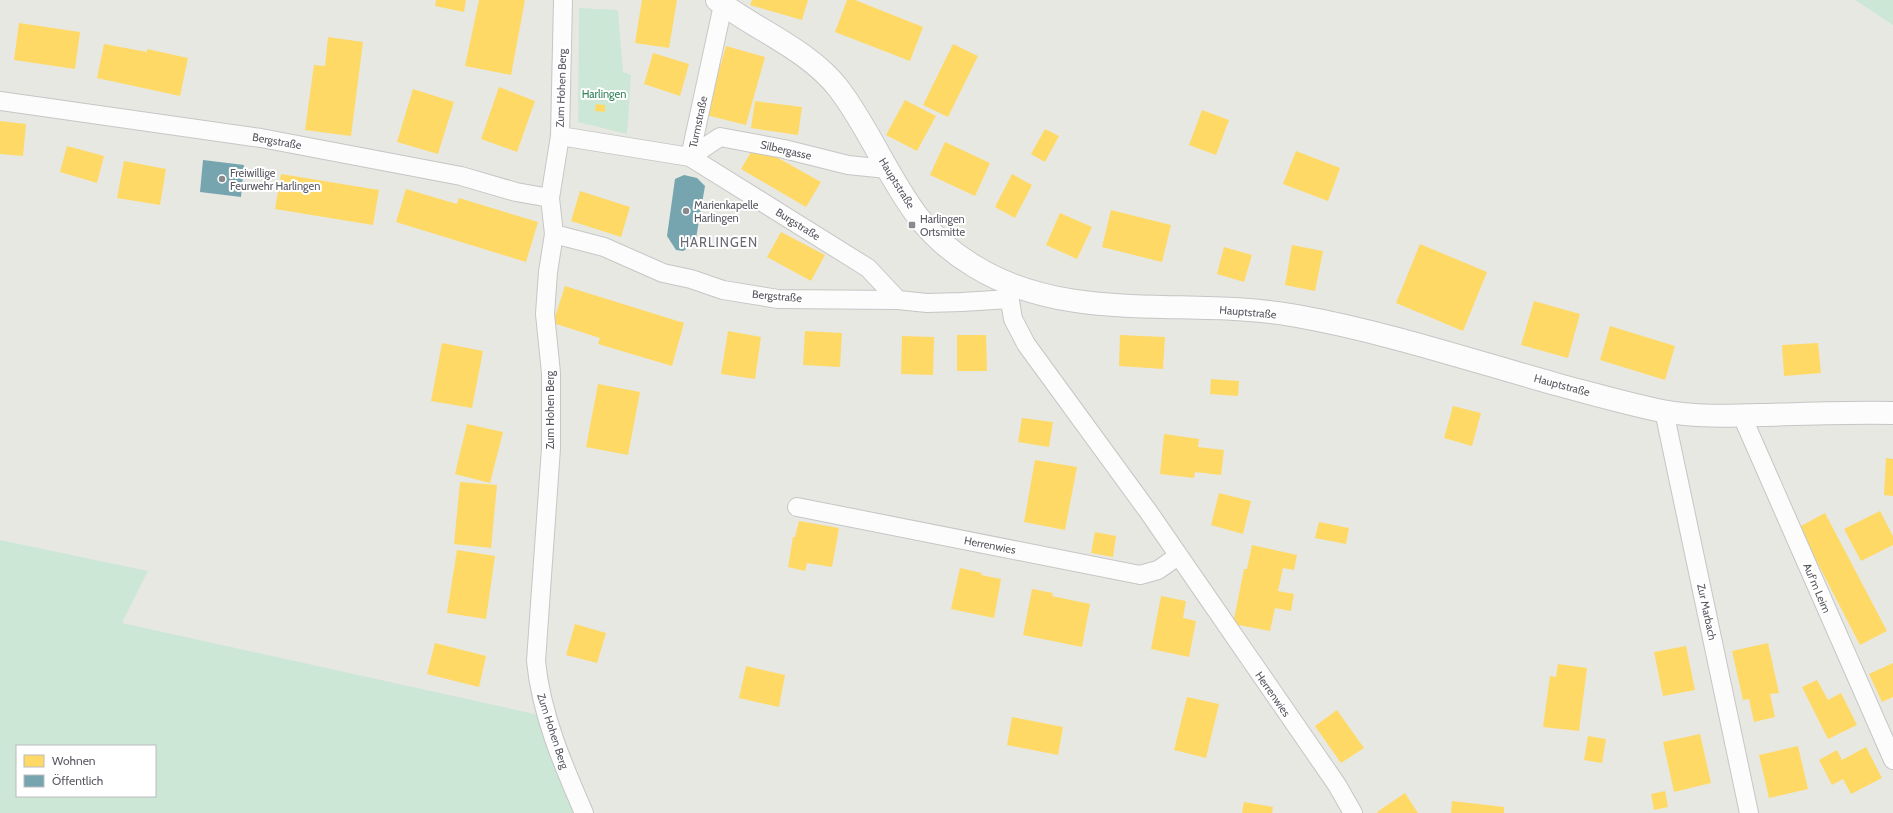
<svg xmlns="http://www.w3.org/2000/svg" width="1893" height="813" font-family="Cabin,sans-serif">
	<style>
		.green { fill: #cde7d6; fill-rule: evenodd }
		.homes { fill: #ffd966 }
		.public { fill: #76a5af }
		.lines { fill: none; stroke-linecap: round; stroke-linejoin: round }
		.minor-casing { stroke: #c5c6c6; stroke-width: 20 }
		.tertiary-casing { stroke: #c5c6c6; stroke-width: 24 }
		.minor { stroke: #fbfcfb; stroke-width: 18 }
		.tertiary { stroke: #fbfcfb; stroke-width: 22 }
		.poi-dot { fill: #8a8a8e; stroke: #fff; stroke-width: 1.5 }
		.labels { text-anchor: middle; stroke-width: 4; stroke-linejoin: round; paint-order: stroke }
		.street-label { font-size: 11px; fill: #585861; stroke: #fff }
		.park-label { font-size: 11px; fill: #2e8257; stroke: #fff }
		.poi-label { font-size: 11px; fill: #585861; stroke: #fff; text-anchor: start }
		.quarter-label { font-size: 13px; letter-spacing: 1px; fill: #696973; stroke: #fff }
	</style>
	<rect width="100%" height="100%" fill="#e7e8e2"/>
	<path class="green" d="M1855 0H1893V25Z
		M579 8 618 10 623 72 631 75 627 134 578 122Z
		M0 540 148 571 122 623 539 715 582 813H0ZM17 746H155V796H17Z"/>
	<path class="homes" d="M436 0H466L464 12 435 6Z
		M479 0H525L511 75 465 66Z
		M642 0H677L669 48 635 43Z
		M752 0H808L802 20 750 5Z
		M847 0H855L923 27 910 61 835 32Z
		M19 23 80 32 75 69 14 60Z
		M328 37 363 42 351 136 305 130 314 65 325 66Z
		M104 44 147 52V49L188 58 180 96 97 78Z
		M953 44 978 56 948 117 923 105Z
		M726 46 765 57 746 125 706 115Z
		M653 53 689 64 680 96 644 84Z
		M499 87 535 101 517 152 481 139Z
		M413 89 454 102 438 154 397 142Z
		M905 100 936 116 917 151 886 135Z
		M755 101 802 107 798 135 751 128Z
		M596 104 605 105V112L595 111Z
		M1202 110 1229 120 1216 155 1189 145Z
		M0 121 26 124 23 156 0 154Z
		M1045 129 1059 136 1045 162 1031 154Z
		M945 142 990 163 975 196 930 175Z
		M755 145 821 182 806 207 741 169Z
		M67 146 104 156 97 183 60 172Z
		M1296 151 1340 168 1328 201 1283 184Z
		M124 161 166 169 160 205 117 198Z
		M281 174 379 190 373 225 275 209Z
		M1012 174 1032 185 1015 218 995 207Z
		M406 189 457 204 459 198 538 222 526 262 396 222Z
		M580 191 630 207 621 237 571 221Z
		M1111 210 1171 225 1162 262 1102 247Z
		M1060 213 1092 227 1077 259 1046 245Z
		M781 232 825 255 811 281 767 257Z
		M1420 244 1487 272 1463 331 1396 303Z
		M1292 245 1323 251 1315 291 1285 285Z
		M1224 247 1252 255 1244 282 1217 274Z
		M565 286 684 323 672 366 598 344 600 338 553 323Z
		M1534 301 1580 314 1568 358 1521 345Z
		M1610 326 1675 346 1665 380 1600 360Z
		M728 331 761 337 755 379 721 374Z
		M805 331 842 333 840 367 803 365Z
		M957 335H986L987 371H957Z
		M1120 335 1165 337 1163 369 1119 366Z
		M902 336 934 337 933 375 901 374Z
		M442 343 483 351 472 408 431 401Z
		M1818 343 1821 373 1784 376 1782 345Z
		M1211 379 1239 381 1238 396 1210 394Z
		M598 384 640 392 628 455 586 447Z
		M1453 406 1481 413 1472 446 1444 438Z
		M1022 418 1053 422 1049 447 1018 442Z
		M467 424 503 432 490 483 455 474Z
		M1164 434 1199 439 1198 447 1224 450 1221 475 1195 472 1194 478 1160 474Z
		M1886 458 1893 459V496L1884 495Z
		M1035 460 1077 467 1065 530 1024 522Z
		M460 482 497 485 491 548 454 544Z
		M1219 493 1251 501 1243 534 1211 525Z
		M1880 511 1893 536V545L1861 561 1844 529Z
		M1825 513 1887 631 1860 645 1799 527Z
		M799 521 839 528 832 567 807 563 805 571 788 567 793 537H795Z
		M1319 522 1349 528 1346 544 1315 538Z
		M1095 532 1116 536 1113 557 1091 553Z
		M1252 545 1297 555 1294 570 1283 568 1278 591 1294 594 1291 611 1275 608 1270 631 1233 624 1244 569H1247Z
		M457 550 495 556 486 619 447 613Z
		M960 568 982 573 981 575 1001 579 994 618 951 609Z
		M1032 589 1053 593 1052 596 1090 604 1082 647 1023 635Z
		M1161 596 1186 601 1183 618 1196 621 1189 657 1151 649Z
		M575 624 606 633 597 663 566 655Z
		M435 643 486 656 479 687 427 674Z
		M1768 643 1779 693 1770 694 1775 717 1754 722 1749 699 1743 700 1732 651Z
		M1686 646 1695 690 1663 696 1654 652Z
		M1893 663V697L1882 702 1869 674Z
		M1558 664 1587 668 1579 731 1543 727 1550 676 1556 677Z
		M746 666 785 675 779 707 739 698Z
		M1817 680 1828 700 1841 693 1857 725 1828 739 1802 687Z
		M1187 697 1219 704 1206 758 1174 750Z
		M1337 710 1364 748 1341 763 1315 726Z
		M1012 717 1063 727 1058 755 1007 745Z
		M1700 734 1711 783 1674 792 1663 742Z
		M1588 736 1606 739 1602 763 1584 760Z
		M1798 746 1808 789 1769 798 1759 755Z
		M1866 747 1882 778 1851 794 1843 779 1832 785 1819 760 1837 750 1842 760Z
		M1665 791 1668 807 1654 810 1651 794Z
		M1405 793 1418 813H1378L1377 812Z
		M1452 801 1504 807V813H1451Z
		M1244 802 1273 807 1272 813H1242Z"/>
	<path class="public" d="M203 160 244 165 241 197 200 192Z
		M684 175 697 178 705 186 695 244 683 251 676 250 667 236 675 179Z"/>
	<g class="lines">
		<defs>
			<path id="minor" d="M563 0 560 136 550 198 554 234 548 272 545 314 551 373V448L536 661C541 714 563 765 584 813
				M0 101 261 138 461 176 516 192 550 198
				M560 136 690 157 723 5
				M887 169 848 165 784 149 720 137 690 157 868 268 898 300
				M554 234 604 247 663 273 691 279 723 290 778 299 898 300 927 303 962 302 1010 299
				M1007 283 1013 319 1026 344 1150 514 1337 785 1353 813
				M1664 411 1749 813
				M1742 416 1893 760
				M797 507 1140 575 1158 570 1178 556"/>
			<path id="tertiary" d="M717 0C756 30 808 49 839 89 870 130 888 178 919 218 934 237 954 254 974 266 1071 326 1190 296 1297 316 1386 332 1473 361 1559 385 1593 394 1627 404 1662 411 1694 417 1728 416 1761 415 1805 414 1849 412 1893 413"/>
		</defs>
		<use href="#minor" class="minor-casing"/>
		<use href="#tertiary" class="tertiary-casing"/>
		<use href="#minor" class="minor"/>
		<use href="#tertiary" class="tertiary"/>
	</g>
	<g class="poi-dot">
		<circle cx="222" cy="179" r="4"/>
		<circle cx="686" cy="211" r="4"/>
		<rect x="908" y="221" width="8" height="8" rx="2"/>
	</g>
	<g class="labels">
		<g class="street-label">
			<text transform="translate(561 88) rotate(-88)" y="4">Zum Hohen Berg</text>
			<text transform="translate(698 122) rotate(-78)" y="4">Turmstraße</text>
			<text transform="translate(277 141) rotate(10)" y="4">Bergstraße</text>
			<text transform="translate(786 150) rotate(13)" y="4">Silbergasse</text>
			<text transform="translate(897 183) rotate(58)" y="4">Hauptstraße</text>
			<text transform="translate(798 224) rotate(32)" y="4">Burgstraße</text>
			<text transform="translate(777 296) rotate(5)" y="4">Bergstraße</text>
			<text transform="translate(1248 312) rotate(5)" y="4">Hauptstraße</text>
			<text transform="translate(1562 385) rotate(15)" y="4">Hauptstraße</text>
			<text transform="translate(550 410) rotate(-90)" y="4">Zum Hohen Berg</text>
			<text transform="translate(990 545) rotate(11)" y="4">Herrenwies</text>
			<text transform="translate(1817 588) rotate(67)" y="4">Auf'm Leim</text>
			<text transform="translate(1707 612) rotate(78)" y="4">Zur Marbach</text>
			<text transform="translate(1273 694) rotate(55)" y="4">Herrenwies</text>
			<text transform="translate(553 731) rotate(72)" y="4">Zum Hohen Berg</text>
		</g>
		<g class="park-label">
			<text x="604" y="98">Harlingen</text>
		</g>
		<g class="poi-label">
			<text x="230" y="177">Freiwillige<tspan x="230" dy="13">Feurwehr Harlingen</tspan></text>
			<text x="694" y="209">Marienkapelle<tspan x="694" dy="13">Harlingen</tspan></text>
			<text x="920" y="223">Harlingen<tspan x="920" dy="13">Ortsmitte</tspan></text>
		</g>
		<g class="quarter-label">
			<text x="719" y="247">HARLINGEN</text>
		</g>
	</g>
	<rect x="16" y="745" width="140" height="52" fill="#ffffff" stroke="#bcbcc0"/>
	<rect x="24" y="755" width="20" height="12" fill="#ffd966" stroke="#bcbcc0"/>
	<text x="52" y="765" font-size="12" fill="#585861">Wohnen</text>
	<rect x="24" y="775" width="20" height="12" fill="#76a5af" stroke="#bcbcc0"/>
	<text x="52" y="785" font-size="12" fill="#585861">Öffentlich</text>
</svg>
